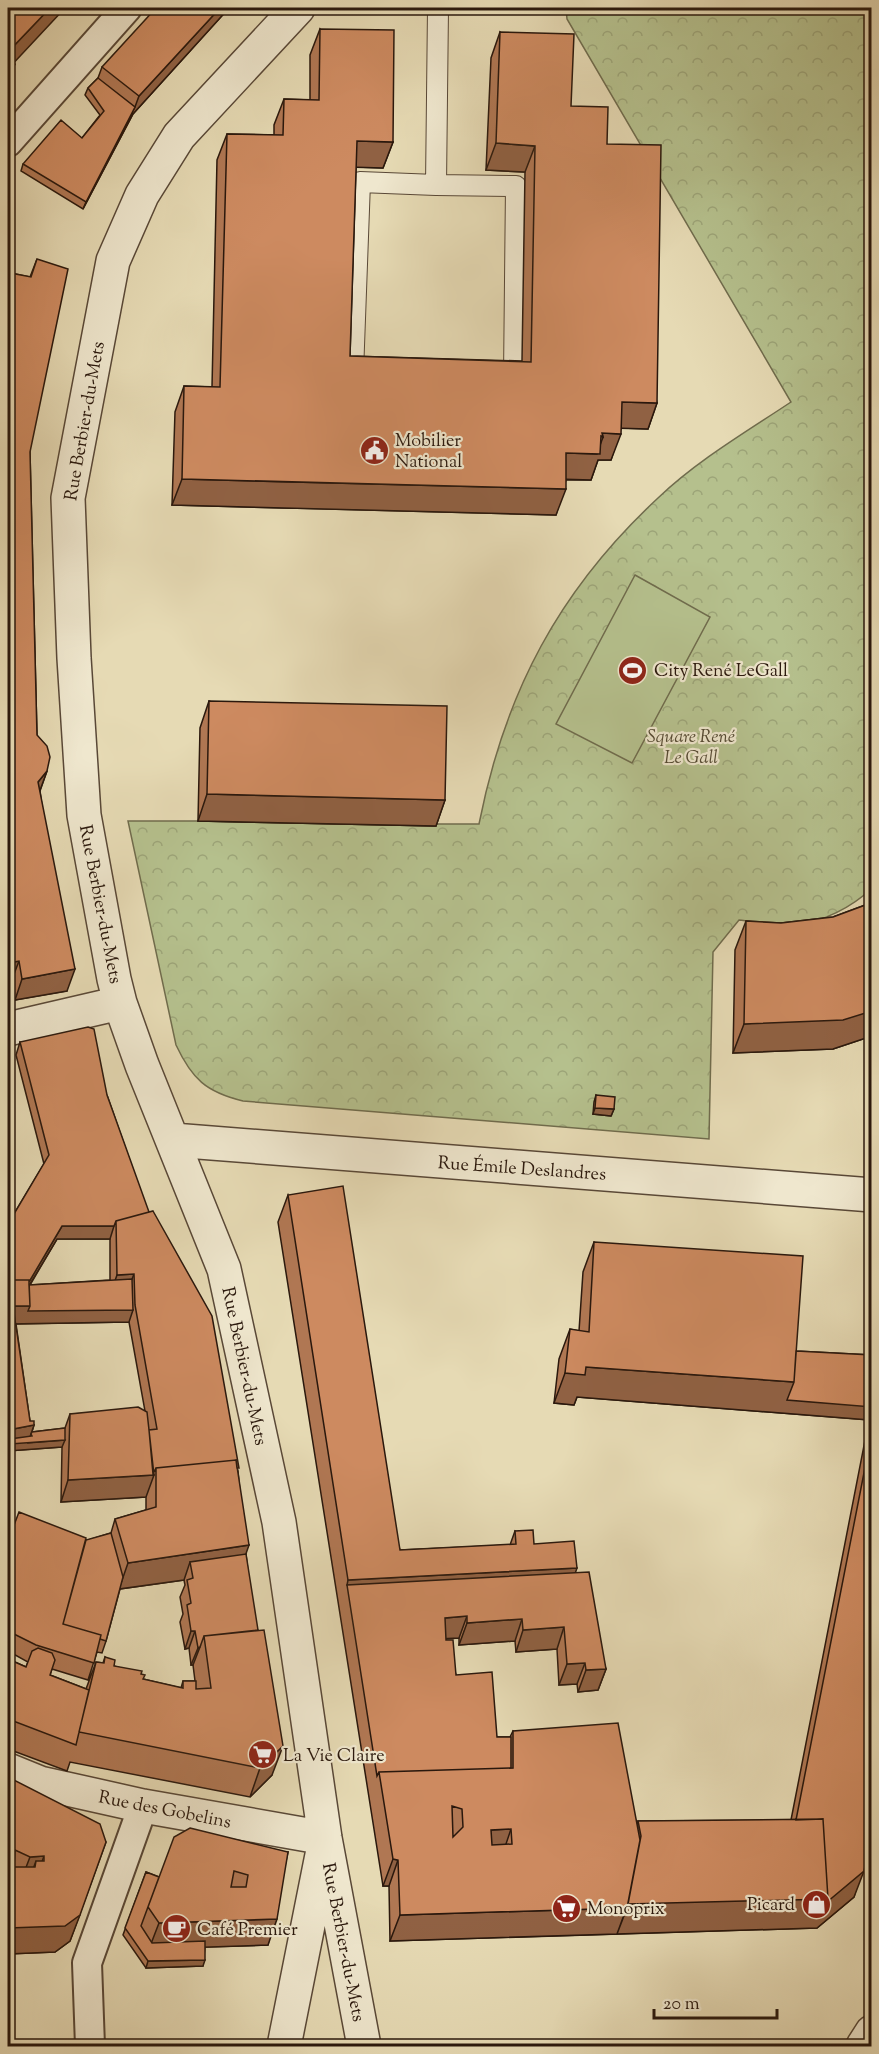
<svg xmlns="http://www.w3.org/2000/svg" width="879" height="2054" font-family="'Sorts Mill Goudy',serif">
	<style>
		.park { fill: url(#park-crowns); stroke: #706c4d; stroke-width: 1.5 }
		.pitch { fill: #b5c08d; stroke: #706c4d; stroke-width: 1.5 }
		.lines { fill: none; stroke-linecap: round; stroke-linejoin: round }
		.service-casing { stroke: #594837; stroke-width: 22 }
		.pedestrian-casing { stroke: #594837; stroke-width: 32 }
		.minor-casing { stroke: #594837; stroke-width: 36 }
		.service { stroke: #efe7ce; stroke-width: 20 }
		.pedestrian { stroke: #efe7ce; stroke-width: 28 }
		.minor { stroke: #efe7ce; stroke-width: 33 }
		.wall { fill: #b07753; stroke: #2a180d; stroke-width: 1.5; fill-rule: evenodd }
		.shaded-wall { fill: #906143; stroke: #2a180d; stroke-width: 1.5 }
		.building { fill: #cd8a60; stroke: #2a180d; stroke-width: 1.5; fill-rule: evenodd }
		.labels { text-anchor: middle; stroke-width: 4.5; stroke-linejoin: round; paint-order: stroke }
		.street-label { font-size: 18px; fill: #2a180d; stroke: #efe7ce }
		.poi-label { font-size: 18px; fill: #2a180d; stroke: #efe7ce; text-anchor: start }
		.park-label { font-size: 18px; font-style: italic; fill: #544a33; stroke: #efe7ce }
	</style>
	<defs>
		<pattern id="park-crowns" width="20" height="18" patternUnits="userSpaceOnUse" patternTransform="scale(1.5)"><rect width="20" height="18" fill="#b5c08d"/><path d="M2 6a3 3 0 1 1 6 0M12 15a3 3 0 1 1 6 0" fill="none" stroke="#9ca478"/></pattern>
	</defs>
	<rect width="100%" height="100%" fill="#e6dab4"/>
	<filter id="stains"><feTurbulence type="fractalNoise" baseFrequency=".00333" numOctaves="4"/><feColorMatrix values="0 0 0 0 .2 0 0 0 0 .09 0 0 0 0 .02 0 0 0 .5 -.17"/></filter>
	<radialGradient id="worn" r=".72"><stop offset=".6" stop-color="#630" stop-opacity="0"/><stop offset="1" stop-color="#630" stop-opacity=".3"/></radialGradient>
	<path class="park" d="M566 8H871V889C852 907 823 922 795 925 777 926 757 922 739 920L713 952 709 1139 243 1101C206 1092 192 1079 176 1045L128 821H197L435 826 436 824H479C505 692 559 590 658 498 698 460 746 432 791 402L567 19Z"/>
	<path class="pitch" d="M635 575 710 617 632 763 556 724Z"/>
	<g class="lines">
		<defs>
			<path id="service" d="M436 185 516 186 514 376H502
				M362 373H353L360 182 436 185 438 8"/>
			<path id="pedestrian" d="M8 142 127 8
				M90 2046 87 1963 143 1806"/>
			<path id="minor" d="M298 8 179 136 142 195 113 261 68 498 74 658 84 815 114 979 120 1003 142 1065 224 1269 279 1522 325 1838 364 2046
				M8 1029 120 1003
				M173 1140 872 1195
				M8 1770 40 1783 143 1806 325 1838
				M284 2046 322 1855
				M863 2046 872 2032"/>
		</defs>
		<use href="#service" class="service-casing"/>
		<use href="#pedestrian" class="pedestrian-casing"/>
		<use href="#minor" class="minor-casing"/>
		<use href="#service" class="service"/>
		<use href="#pedestrian" class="pedestrian"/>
		<use href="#minor" class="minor"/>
	</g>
	<path class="wall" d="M229 8 133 114 83 209 21 171 23 164 82 138 100 115 85 95 88 88 98 78 102 67Z
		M320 29 393 142 383 168 356 167 350 356 522 361 525 172 486 170 491 58 500 32 607 144 657 403 648 429 621 428 611 460H598L591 480H566L556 515 172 505 175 412 184 386 212 387 217 160 227 134 274 135V125L284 99 310 100V55Z
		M37 259 30 452 37 735 47 771 40 791 67 991 15 1000 11 982 8 983V281L10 273 30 277Z
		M209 701 445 800 436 826 198 821 200 728Z
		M872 901V1036L833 1049 733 1053 735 950 746 921 781 923 833 917 868 904Z
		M20 1042 107 1095 238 1471 246 1554 272 1775 250 1797 70 1762 67 1771 8 1749V1659L26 1667 28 1662 8 1651V1541H85L111 1533 115 1519 146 1510V1496V1497L61 1502 62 1447 8 1451V1224L44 1164 16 1055ZM57 1239H110V1280L30 1285ZM129 1322 145 1411 70 1414 65 1428 32 1432 34 1425 30 1421 16 1324ZM184 1580 185 1585 180 1597 183 1614 180 1622 185 1649 189 1648 191 1665H193L195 1681H183L181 1688 143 1679 141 1674 114 1666 105 1657 103 1663 96 1662 86 1689 50 1675 52 1669 88 1680 97 1652 102 1653 106 1641 120 1589Z
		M596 1095 614 1109 611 1116 593 1114 594 1102Z
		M288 1195 400 1550 510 1545 515 1531 575 1573 606 1669 598 1690 578 1692 577 1684 559 1685 557 1649 516 1652 515 1641 459 1645V1638L446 1639 456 1675 497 1737H510L513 1731 637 1824 638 1821 791 1820 869 1420 577 1397 574 1405 554 1403 559 1359 570 1329 579 1331 583 1272 594 1242 796 1351 872 1355V1832L854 1897 817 1928 390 1941 389 1886H383L278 1222Z
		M8 1777 106 1842 70 1941 55 1952 8 1954Z
		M288 1852 268 1945 205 1947 203 1966 146 1968 123 1935 146 1872 159 1877Z"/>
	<path class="shaded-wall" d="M50 8H65L8 69 9 51Z
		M220 8H229L133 114 83 209 86 202 135 107 139 96Z
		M15 64 8 83V71Z
		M357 141 393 142 383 168 347 167Z
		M496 143 535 146 525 172 486 170Z
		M622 402 657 403 648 429 612 428Z
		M602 433 621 434 611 460H598L591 480 557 479 566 453 597 454 603 437Z
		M182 479 566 489 556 515 172 505Z
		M47 771 39 793 38 782Z
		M207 794 445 800 436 826 198 821Z
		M19 961 11 982 8 983V963Z
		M75 969 67 991 15 1000 22 979Z
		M872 1011V1036L833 1049 733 1053 744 1024Z
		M595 1108 614 1109 611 1116 593 1114Z
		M62 1226H114L110 1239H57L27 1289V1285Z
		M134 1274 127 1292H111L117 1275Z
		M13 1306H30L133 1310 129 1322 8 1324Z
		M586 1367 794 1382 872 1407V1415L870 1420 577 1397 574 1405 554 1403 565 1373Z
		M34 1425 28 1443 65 1440 62 1447 8 1451 10 1444V1439L8 1446V1430Z
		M154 1475 146 1497 61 1502 68 1480Z
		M249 1545 240 1571 190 1562 184 1580 119 1589 128 1563Z
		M577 1568 568 1594 347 1585 348 1580Z
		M467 1616 459 1638 437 1639 445 1618Z
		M522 1619 515 1641 459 1645 467 1623Z
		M564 1627 557 1649 516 1652 523 1630Z
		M191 1631H195L189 1648 185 1649Z
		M200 1647 193 1665H191L198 1648Z
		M585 1663 577 1684 559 1685 567 1664Z
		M606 1669 598 1690 578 1692 586 1670Z
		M283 1746 272 1775 250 1797 260 1768Z
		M511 1829 502 1856H482L491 1830Z
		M44 1856 35 1882 36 1861 28 1883H20L30 1857Z
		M393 1859 398 1860 389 1886H383Z
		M864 1871 854 1897 817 1928 617 1934 628 1904Z
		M627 1908 617 1934 390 1941 400 1915Z
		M80 1915 70 1941 55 1952 8 1954V1928Z
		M277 1919 268 1945 149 1949 159 1923Z
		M205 1960 203 1966 146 1968 148 1961Z"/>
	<path class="building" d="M8 8H50L9 51 15 64 8 71Z
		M156 8H220L139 96 102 67Z
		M320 29 394 30 393 142 357 141 350 356 531 362 535 146 496 143 500 32 574 34 571 106 608 107 607 144 661 145 657 403 622 402 621 434 602 433 603 437 601 436 600 454 566 453V489L182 479 184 386 220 387 227 134 283 135 284 99 319 100Z
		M98 78 135 107 86 202 23 164 61 120 82 138 104 111 88 88Z
		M37 259 68 269 30 452 37 735 47 746 50 757 47 771 38 782 75 969 22 979 19 961 8 963V286L10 273 31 277Z
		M209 701 447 706 445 800 207 794Z
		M872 901V1011L843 1020 744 1024 746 921 781 923 833 917 868 904Z
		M88 1027 94 1029 107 1095 149 1212 116 1221 114 1226H62L29 1282V1280H8V1224L49 1155 20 1042Z
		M596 1095 615 1097 614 1109 595 1108Z
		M343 1186 400 1550 516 1544 515 1531 533 1530 534 1544 574 1541 577 1568 348 1580 288 1195Z
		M153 1211 212 1316 239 1468H237L236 1460 156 1468 153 1474 149 1430 157 1429 135 1305 134 1274 117 1275 116 1221Z
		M594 1242 803 1256 794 1382 586 1367 585 1375 565 1373 570 1329 589 1332Z
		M132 1279 133 1310 28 1311 30 1306 29 1285Z
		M8 1280H29L30 1306H13L30 1421H34V1425L8 1430Z
		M796 1351 872 1355V1407L787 1400 794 1382Z
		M138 1407 147 1412 154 1475 68 1480 70 1414Z
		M65 1428V1440L10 1444V1439L32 1436 31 1434 32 1432Z
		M872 1432V1832L864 1871 827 1902 828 1899 823 1819 796 1820Z
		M236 1460 249 1545 128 1563 115 1519 156 1507V1468Z
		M19 1512 86 1538 63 1624 101 1635 94 1663 36 1645 14 1634 8 1632V1541Z
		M111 1533 123 1577 106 1641 100 1639 101 1635 63 1624 86 1540Z
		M246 1554 258 1630 204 1636 200 1647 198 1648 195 1631H191L187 1605 191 1603 187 1580 193 1578 190 1562Z
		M589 1572 606 1669 586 1670 585 1663 567 1664 564 1627 523 1630 522 1619 467 1623V1616L445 1618 446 1640H453L456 1675 492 1672 497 1737H511V1768L379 1772 377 1776 347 1585Z
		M264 1630 283 1746 260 1768 79 1732 96 1662 104 1663 105 1657 115 1660 114 1666 142 1671 141 1674 145 1675 143 1679 183 1688V1681H196V1689L211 1688 204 1636Z
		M38 1648 52 1653 55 1660 50 1675 89 1690 76 1745 8 1719V1659L26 1667 32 1651Z
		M618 1723 640 1840 627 1908 400 1915 398 1860 393 1859 379 1772 513 1768V1731ZM452 1806 462 1809 463 1827 453 1837ZM511 1829 512 1844 492 1845 491 1830Z
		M8 1777 100 1824 106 1842 80 1915 65 1926 8 1928ZM15 1850 30 1857 44 1856V1861H36L35 1867H14Z
		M823 1819 828 1899 628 1904 641 1836 638 1821Z
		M190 1828 288 1852 277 1919 159 1923 148 1907 174 1837ZM234 1871 248 1875 246 1887H231Z
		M146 1872 159 1877 141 1926 152 1943 205 1941V1960L148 1961 125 1928Z"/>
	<defs>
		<symbol id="civic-disc" viewBox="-11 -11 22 22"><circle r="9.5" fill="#8f2418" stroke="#efe7ce"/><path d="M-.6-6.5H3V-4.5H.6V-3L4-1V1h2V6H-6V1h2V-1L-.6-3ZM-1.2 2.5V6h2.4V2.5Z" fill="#fff"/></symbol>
		<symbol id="stadium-disc" viewBox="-11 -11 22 22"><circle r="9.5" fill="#8f2418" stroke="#efe7ce"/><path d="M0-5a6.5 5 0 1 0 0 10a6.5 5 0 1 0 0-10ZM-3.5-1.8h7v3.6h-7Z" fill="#fff"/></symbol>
		<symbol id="supermarket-disc" viewBox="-11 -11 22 22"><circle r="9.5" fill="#8f2418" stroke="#efe7ce"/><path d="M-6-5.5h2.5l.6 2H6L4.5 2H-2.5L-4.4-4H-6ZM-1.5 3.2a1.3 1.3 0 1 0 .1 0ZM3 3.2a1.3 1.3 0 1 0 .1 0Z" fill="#fff"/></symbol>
		<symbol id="shop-disc" viewBox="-11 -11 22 22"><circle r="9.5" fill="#8f2418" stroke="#efe7ce"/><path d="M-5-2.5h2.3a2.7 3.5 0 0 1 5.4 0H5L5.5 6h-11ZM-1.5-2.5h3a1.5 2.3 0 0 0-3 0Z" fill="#fff"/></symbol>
		<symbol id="cafe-disc" viewBox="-11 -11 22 22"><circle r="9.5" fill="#8f2418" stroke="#efe7ce"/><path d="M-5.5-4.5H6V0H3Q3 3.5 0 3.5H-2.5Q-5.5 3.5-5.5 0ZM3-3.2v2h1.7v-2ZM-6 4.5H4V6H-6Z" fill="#fff"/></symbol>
	</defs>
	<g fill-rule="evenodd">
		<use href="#civic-disc" x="358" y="434" width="33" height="33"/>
		<use href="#stadium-disc" x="616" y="654" width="33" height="33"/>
		<use href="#supermarket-disc" x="246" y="1738" width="33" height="33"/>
		<use href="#shop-disc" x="800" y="1888" width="33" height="33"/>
		<use href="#supermarket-disc" x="550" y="1892" width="33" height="33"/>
		<use href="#cafe-disc" x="160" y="1912" width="33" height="33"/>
	</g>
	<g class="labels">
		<g class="street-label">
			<text transform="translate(84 421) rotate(-80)" y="6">Rue Berbier-du-Mets</text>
			<text transform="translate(101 904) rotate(79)" y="6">Rue Berbier-du-Mets</text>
			<text transform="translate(522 1168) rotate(4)" y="6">Rue Émile Deslandres</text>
			<text transform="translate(245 1366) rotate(78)" y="6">Rue Berbier-du-Mets</text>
			<text transform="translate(165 1809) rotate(11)" y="6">Rue des Gobelins</text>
			<text transform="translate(344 1942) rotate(79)" y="6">Rue Berbier-du-Mets</text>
		</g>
		<g class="poi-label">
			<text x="395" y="446">Mobilier<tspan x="395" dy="21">National</tspan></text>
			<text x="654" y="676">City René LeGall</text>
			<text x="283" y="1761">La Vie Claire</text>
			<text x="795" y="1910" text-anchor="end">Picard</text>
			<text x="587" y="1914">Monoprix</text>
			<text x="197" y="1935">Café Premier</text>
		</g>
		<g class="park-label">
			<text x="691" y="742">Square René<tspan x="691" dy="21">Le Gall</tspan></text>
		</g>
	</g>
	<rect width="879" height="2054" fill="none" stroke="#e6dab4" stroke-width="30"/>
	<rect x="9" y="9" width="861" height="2036" fill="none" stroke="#2a180d" stroke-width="3"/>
	<rect x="15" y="15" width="849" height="2024" fill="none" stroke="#2a180d" stroke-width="1.5"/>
	<path d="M654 2009v9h123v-9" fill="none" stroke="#2a180d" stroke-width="3"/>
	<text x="663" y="2009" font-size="18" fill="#2a180d" stroke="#efe7ce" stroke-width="4.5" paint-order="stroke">20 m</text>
	<rect width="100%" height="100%" filter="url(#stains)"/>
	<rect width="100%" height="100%" fill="url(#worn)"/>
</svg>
